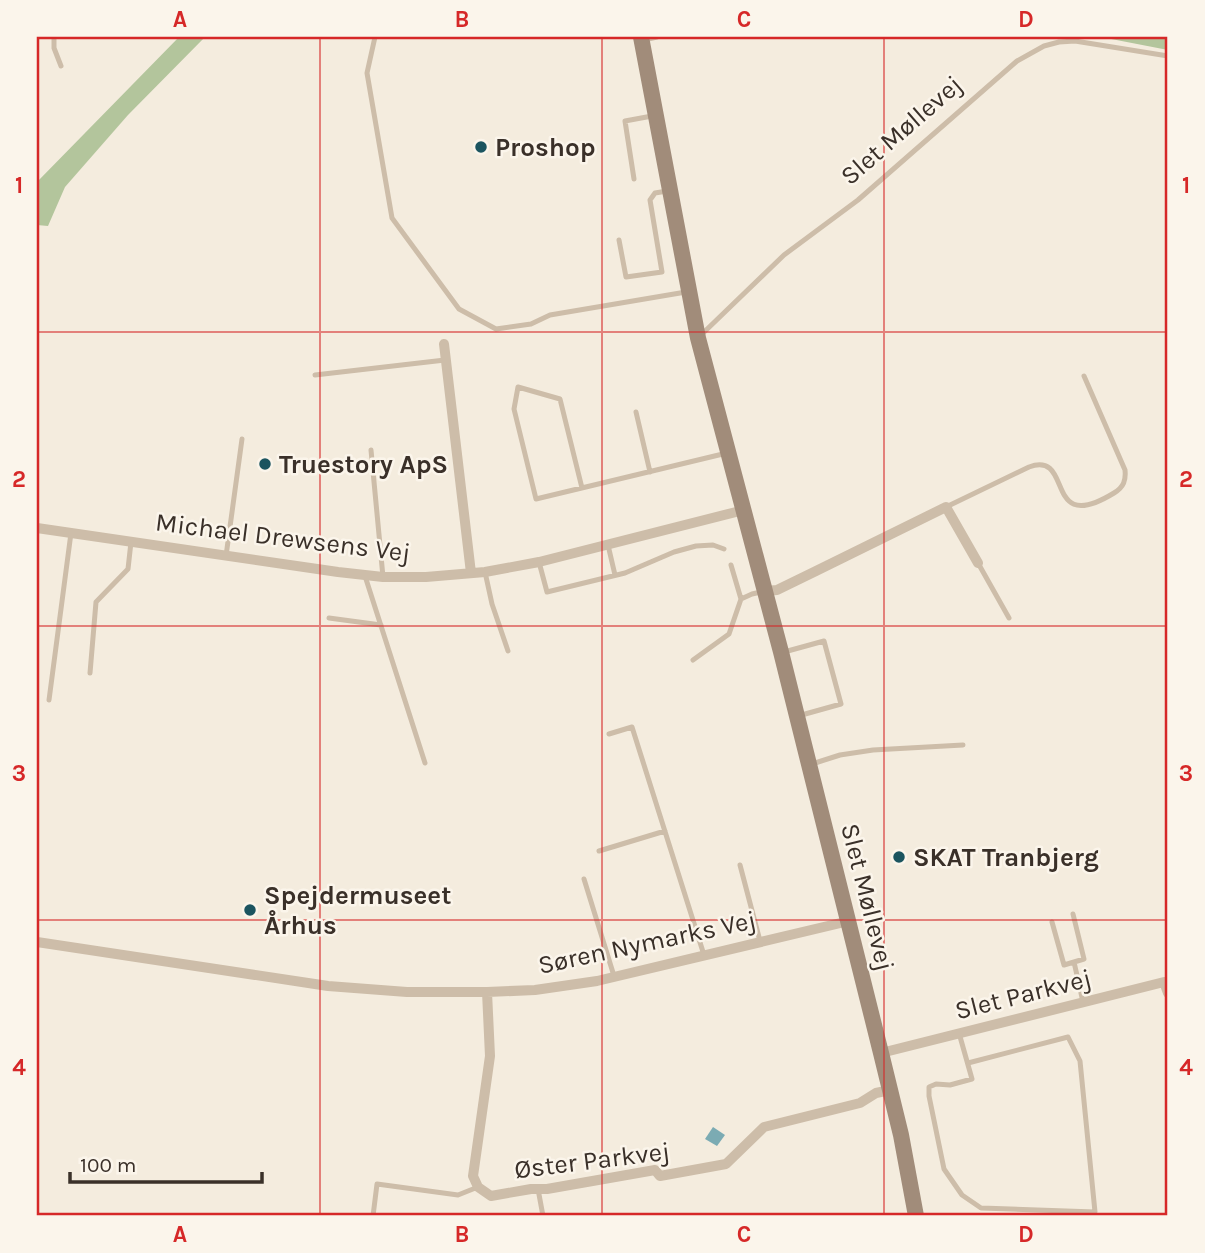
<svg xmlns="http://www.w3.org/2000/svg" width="1205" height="1253" font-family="Karla,sans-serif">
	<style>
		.green { fill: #b3c59c }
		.water { fill: #7babb3 }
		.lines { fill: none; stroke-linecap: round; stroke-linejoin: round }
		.lane { stroke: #cdbda9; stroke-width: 5 }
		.street { stroke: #cdbda9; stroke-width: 10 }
		.secondary { stroke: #a18c7a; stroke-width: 16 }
		.grid { fill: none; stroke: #d62828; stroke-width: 2; stroke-opacity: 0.55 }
		.poi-dot { fill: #1b545f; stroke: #fbf5eb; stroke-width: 2.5 }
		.labels { text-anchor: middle; stroke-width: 5; stroke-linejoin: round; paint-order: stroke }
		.street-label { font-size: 26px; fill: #3a3029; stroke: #fbf5eb }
		.poi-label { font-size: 26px; font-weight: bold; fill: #3a3029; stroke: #fbf5eb; text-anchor: start }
		.neatline { fill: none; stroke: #d62828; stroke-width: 2.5 }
		.grid-label { font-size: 23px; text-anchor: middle; font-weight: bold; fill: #d62828 }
	</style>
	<rect width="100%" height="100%" fill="#f4ecde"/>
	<path class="green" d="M179 37H205L128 115 65 187 48 226 37 225V182Z
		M1101 37H1168V50Z"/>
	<path class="water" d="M713 1127 725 1135 717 1146 705 1139Z"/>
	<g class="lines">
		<path class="lane" d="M54 37V48L61 66
			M375 37 367 73 392 218 459 309 496 329 531 324 550 315 686 292
			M644 40 657 37
			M634 179 625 121 652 116
			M619 240 626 277 662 272 650 200 655 193 667 191
			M700 336 784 255 858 200 1017 61 1044 46 1059 42 1075 41 1168 56
			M315 375 445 360
			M636 412 650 472
			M371 450 383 577
			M582 488 560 399 518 387 514 409 536 499 727 453
			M946 507 1029 467C1075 450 1042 537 1114 493 1124 487 1126 480 1125 470L1084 376
			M608 545 615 575
			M226 556 242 439
			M539 562 547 592 625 573 674 552 696 546 713 545 724 549
			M978 563 1009 618
			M485 572 492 604 508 651
			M365 576 425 763
			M741 599 752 594 761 592
			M329 618 381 625
			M784 652 824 641 841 704 798 716
			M693 660 729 634 741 599 731 565
			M90 673 96 602 128 569 131 542
			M49 700 71 533
			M609 734 632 727 704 955
			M812 764 840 755 873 750 963 745
			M599 851 665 831
			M740 865 760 941
			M584 879 614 976
			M1073 914 1084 959 1074 962 1083 1002
			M1052 922 1064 965 1074 962
			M959 1033 972 1079 950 1085 936 1084 929 1087V1096L944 1169 962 1195 981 1208 1095 1212 1080 1061 1068 1037 968 1063
			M538 1189 543 1216
			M373 1216 377 1184 458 1195 478 1187"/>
		<path class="street" d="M444 344 471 573
			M37 528 338 572 383 577H426L485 572 539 562 744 510
			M765 591 777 590 816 571 946 507 978 563
			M37 942 328 986 407 992H487L535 990 597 981 849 921
			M487 992 490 1056 473 1176 478 1187 491 1196 531 1189H547L655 1170 660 1176 726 1164 764 1127 860 1103 876 1093 890 1090
			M881 1053 1164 982 1168 993"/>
		<path class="secondary" d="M641 37 698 338 781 652 881 1053 901 1135 916 1216"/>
	</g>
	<path class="grid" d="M320 37V1216M602 37V1216M884 37V1216M37 332H1168M37 626H1168M37 920H1168"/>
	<g class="poi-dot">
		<circle cx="481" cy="147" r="7"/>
		<circle cx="265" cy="464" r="7"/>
		<circle cx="899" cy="857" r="7"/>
		<circle cx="250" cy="910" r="7"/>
	</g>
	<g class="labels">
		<g class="street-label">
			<text transform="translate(901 130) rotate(-41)" y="9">Slet Møllevej</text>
			<text transform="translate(283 537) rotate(7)" y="9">Michael Drewsens Vej</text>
			<text transform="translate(868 897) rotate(76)" y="9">Slet Møllevej</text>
			<text transform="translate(647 942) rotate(-12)" y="9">Søren Nymarks Vej</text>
			<text transform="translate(1023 994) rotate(-14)" y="9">Slet Parkvej</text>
			<text transform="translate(592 1160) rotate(-7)" y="9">Øster Parkvej</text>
		</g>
		<g class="poi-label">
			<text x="495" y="156">Proshop</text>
			<text x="279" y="473">Truestory ApS</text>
			<text x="913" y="866">SKAT Tranbjerg</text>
			<text x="264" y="904">Spejdermuseet<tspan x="264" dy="30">Århus</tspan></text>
		</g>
	</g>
	<rect width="1205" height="1253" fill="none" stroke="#fbf5eb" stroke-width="77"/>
	<path d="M70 1172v10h192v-10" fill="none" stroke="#3a3029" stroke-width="3.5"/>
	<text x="80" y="1172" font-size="21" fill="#3a3029" stroke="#fbf5eb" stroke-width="5" paint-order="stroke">100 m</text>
	<rect x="38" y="38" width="1128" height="1176" class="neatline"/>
	<g class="grid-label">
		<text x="180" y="27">A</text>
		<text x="462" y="27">B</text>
		<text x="744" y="27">C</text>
		<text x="1026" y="27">D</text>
		<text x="19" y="193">1</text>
		<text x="1186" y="193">1</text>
		<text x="19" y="487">2</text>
		<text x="1186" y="487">2</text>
		<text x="19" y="781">3</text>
		<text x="1186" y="781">3</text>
		<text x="19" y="1075">4</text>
		<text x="1186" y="1075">4</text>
		<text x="180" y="1242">A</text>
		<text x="462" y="1242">B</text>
		<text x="744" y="1242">C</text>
		<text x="1026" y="1242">D</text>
	</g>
</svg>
